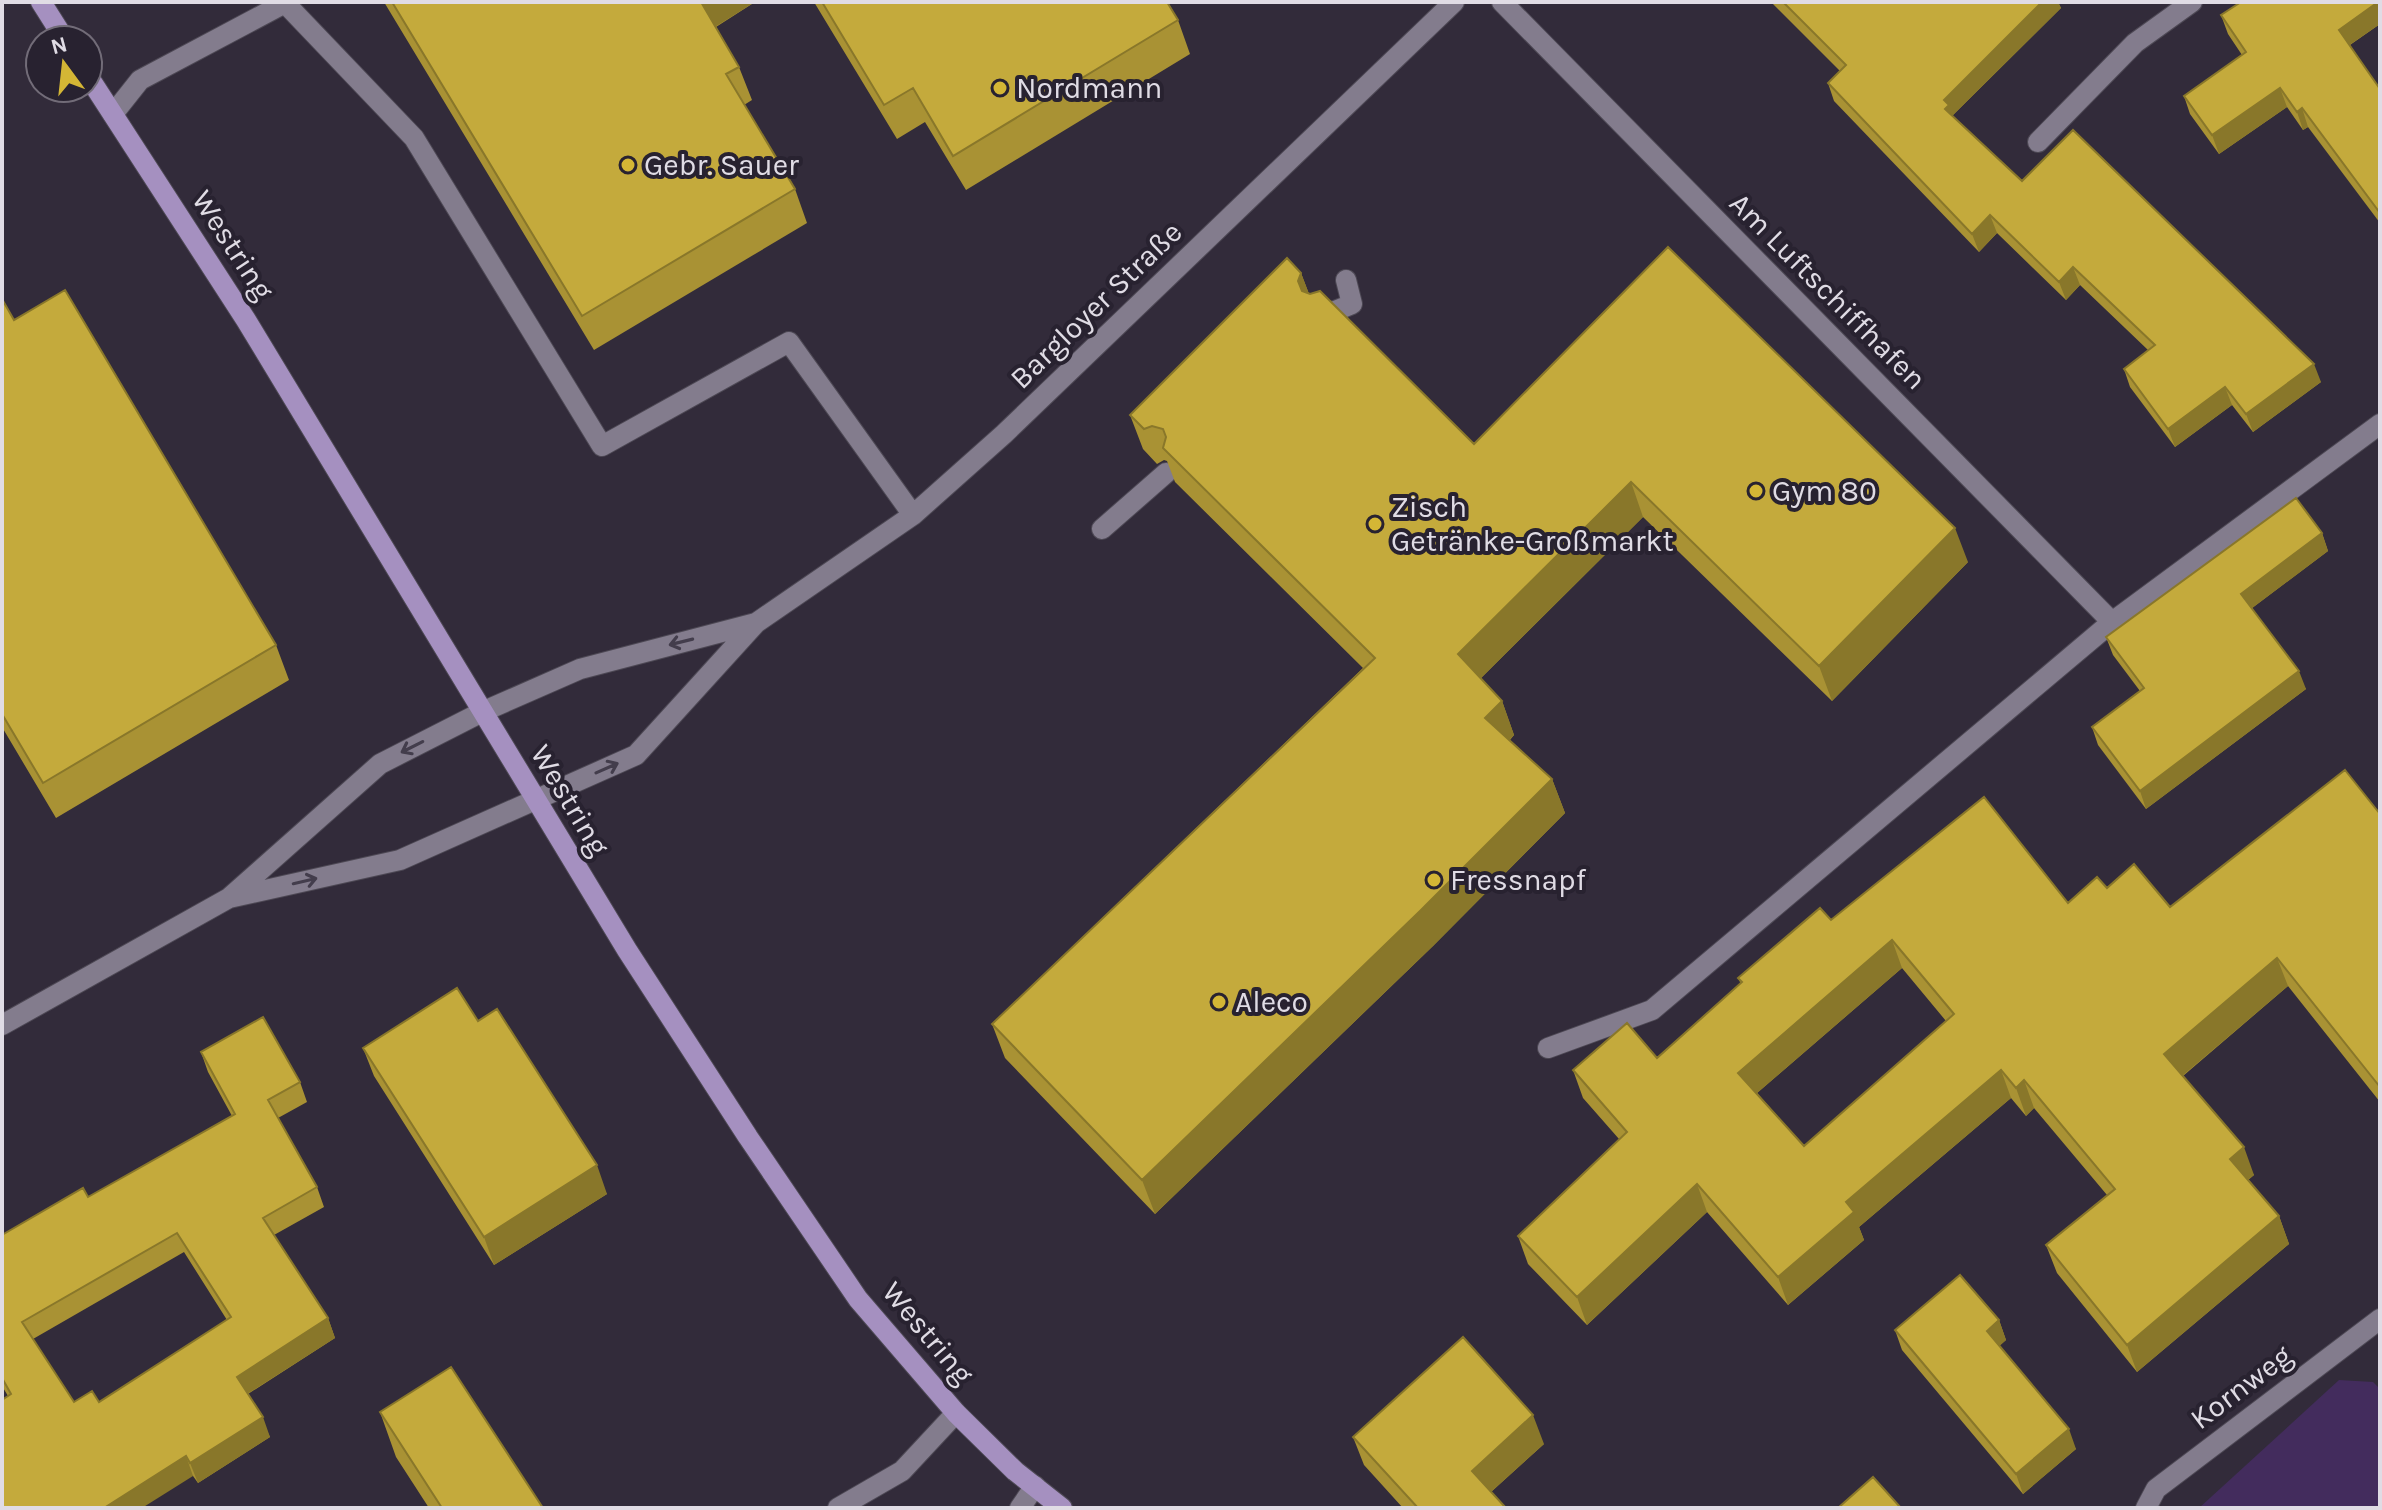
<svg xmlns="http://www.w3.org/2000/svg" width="2382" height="1510" font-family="Karla,sans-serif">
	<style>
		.green { fill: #432c5d }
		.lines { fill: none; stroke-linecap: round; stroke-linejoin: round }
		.minor-casing { stroke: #4d4854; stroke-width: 22 }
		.major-casing { stroke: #4d4854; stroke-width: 22 }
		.minor { stroke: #837c8d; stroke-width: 20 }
		.major { stroke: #a590c0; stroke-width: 20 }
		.wall { fill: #a99234; fill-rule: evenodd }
		.shaded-wall { fill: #89772a }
		.building { fill: #c4aa3c; stroke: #89772a; stroke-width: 2; fill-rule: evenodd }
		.oneway { stroke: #433d4c }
		.poi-dot { fill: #d4b635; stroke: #282230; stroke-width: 3 }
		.labels { text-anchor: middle; stroke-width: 8; stroke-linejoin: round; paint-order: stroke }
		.poi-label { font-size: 30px; fill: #e0dce5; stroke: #282230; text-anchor: start }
		.street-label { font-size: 30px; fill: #e0dce5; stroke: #282230 }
	</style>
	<rect width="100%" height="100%" fill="#322b3a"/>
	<path class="green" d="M2339 1380 2373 1382 2380 1389V1508H2199Z"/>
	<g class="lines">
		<defs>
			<path id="minor" d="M1502 2 2112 622
				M113 114 140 80 285 3 414 138 602 446 789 342 913 515
				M2038 142 2135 43 2192 2
				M1323 316 1352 304 1346 280
				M1102 529 1166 473
				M229 898 400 860 636 755 756 623 913 515 1004 434 1454 2
				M2 1025 229 898 380 764 482 712 580 669 756 623
				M1548 1048 1652 1010 2112 622 2380 424
				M838 1508 902 1471 956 1413
				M1020 1508 1035 1486
				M2146 1508 2156 1489 2380 1319"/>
			<path id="major" d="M41 2 65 40
				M88 76 246 320 627 950 748 1137 858 1299 956 1413 1015 1471 1062 1508"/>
		</defs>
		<use href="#minor" class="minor-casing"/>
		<use href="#major" class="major-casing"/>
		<use href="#minor" class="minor"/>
		<use href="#major" class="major"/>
	</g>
	<path class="wall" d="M384 2H755L716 27 739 67 752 100 744 105 795 189 807 223 594 350Z
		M814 2H1167L1178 20 1190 54 966 190 925 122 897 139Z
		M1771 2H2058L2061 8 1953 115V118L2022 181 2321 382 2253 432 2232 405 2175 447 2130 387 2124 369 2148 350 2080 285 2066 300 1997 233 1979 252 1834 101 1828 83 1840 71Z
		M2221 15 2380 24 2350 45 2380 89V223L2308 127 2303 130 2287 107 2219 154 2190 114 2184 96 2242 55 2228 34Z
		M1301 273 1309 294 1474 444 1968 562 1832 701 1643 517 1481 678 1502 701 1514 735 1510 740 1552 779 1565 813 1433 946 1155 1214 1005 1058 992 1024 1363 668 1175 482 1167 461 1164 460 1157 464 1143 449 1130 415Z
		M2 299 14 320 276 645 289 680 56 818 2 727Z
		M2322 533 2328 551 2252 608 2306 689 2146 809 2098 745 2092 727 2140 691 2113 655 2106 637Z
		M2380 814V1102L2288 986 2183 1076 2254 1175 2248 1180 2279 1216 2289 1244 2137 1372 2057 1273 2046 1245 2107 1195 2034 1108 2026 1116 2011 1098 1859 1227 1864 1240 1788 1305 1707 1212 1587 1325 1528 1264 1518 1236 1619 1139 1583 1098 1573 1070 1657 1058 1741 984 1738 978 1831 920 2068 903 2107 888 2170 907ZM1902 968 1946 1021 1804 1146 1757 1093Z
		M478 1021 607 1194 494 1265 374 1076 363 1048Z
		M201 1052 300 1082 307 1102 278 1118 317 1187 324 1207 274 1235 328 1318 335 1338 248 1394 270 1437 198 1483 193 1476 8 1396 2 1386V1235L88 1197 232 1116 208 1072ZM184 1252 227 1320 99 1402H74L33 1339Z
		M1999 1320 2006 1340 1999 1346 2076 1449 2023 1494 1902 1350 1895 1330Z
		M380 1412 543 1508H429L396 1457Z
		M1353 1437 1544 1444 1491 1492 1506 1508H1403L1364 1465Z"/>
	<path class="shaded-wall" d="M700 2H755L710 30Z
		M2042 2H2058L2061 8 1953 115 1955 123 1945 109 1944 100Z
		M2378 2H2380V24L2345 48 2339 30Z
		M2280 88 2287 107 2219 154 2212 135Z
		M2302 108 2308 127 2303 130 2297 112Z
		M1990 215 1997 233 1979 252 1972 234Z
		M2073 267 2080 285 2066 300 2059 282Z
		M1301 273 1314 307 1310 315 1298 281Z
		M2314 364 2321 382 2253 432 2246 414Z
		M2225 387 2232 405 2175 447 2168 429Z
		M1631 482 1643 517 1471 688 1458 654Z
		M1955 528 1968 562 1832 701 1819 666Z
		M2322 533 2328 551 2247 612 2241 594Z
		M2299 671 2306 689 2146 809 2140 791Z
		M1502 701 1514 735 1498 752 1485 718Z
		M1552 779 1565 813 1433 946 1155 1214 1142 1180Z
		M1892 940 1902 968 1749 1100 1738 1073Z
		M2277 958 2288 986 2175 1082 2164 1054Z
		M2001 1070 2011 1098 1859 1227 1864 1240 1788 1305 1778 1277 1846 1202Z
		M2024 1080 2034 1108 2026 1116 2016 1088Z
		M2244 1147 2254 1175 2240 1187 2230 1159Z
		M597 1165 607 1194 494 1265 484 1237Z
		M1697 1184 1707 1212 1587 1325 1577 1297Z
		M2279 1216 2289 1244 2137 1372 2127 1345Z
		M328 1318 335 1338 244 1396 237 1377Z
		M1999 1320 2006 1340 1994 1351 1987 1331Z
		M1533 1415 1544 1444 1482 1500 1472 1471Z
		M263 1417 270 1437 198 1483 190 1463Z
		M2069 1429 2076 1449 2023 1494 2016 1474Z
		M186 1456 193 1476 142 1508H104Z"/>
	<path class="building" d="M392 2H701L739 67 726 74 795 189 582 316Z
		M822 2H1167L1178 20 953 156 913 88 884 105Z
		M1783 2H2042L1944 100 1949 105 1945 109 2022 181 2073 130 2314 364 2246 414 2225 387 2168 429 2124 369 2155 345 2073 267 2059 282 1990 215 1972 234 1828 83 1846 65Z
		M2241 2H2378L2339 30 2380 89V213L2302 108 2297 112 2280 88 2212 135 2184 96 2246 52 2221 15Z
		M1668 247 1955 528 1819 666 1631 482 1458 654 1502 701 1485 718 1552 779 1420 911 1142 1180 992 1024 1375 658 1163 448 1166 437 1163 429 1152 426 1144 429 1130 415 1287 258 1301 273 1298 281 1302 291 1310 294 1320 291 1474 444Z
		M65 290 276 645 43 783 2 714V299L14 320Z
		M2296 498 2322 533 2241 594 2299 671 2140 791 2092 727 2144 688 2106 637Z
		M2345 770 2380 814V1087L2277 958 2164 1054 2244 1147 2230 1159 2279 1216 2127 1345 2046 1245 2115 1189 2024 1080 2016 1088 2001 1070 1846 1202 1854 1212 1778 1277 1697 1184 1577 1297 1518 1236 1627 1132 1573 1070 1627 1023 1657 1058 1742 982 1738 978 1820 908 1831 920 1984 797 2068 903 2097 877 2107 888 2134 864 2170 907ZM1892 940 1954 1014 1804 1146 1738 1073Z
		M457 988 478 1021 497 1009 597 1165 484 1237 363 1048Z
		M263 1017 300 1082 268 1100 317 1187 263 1218 328 1318 237 1377 263 1417 190 1463 186 1456 104 1508H2V1400L11 1394 2 1378V1235L83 1188 88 1197 235 1114 201 1052ZM177 1233 231 1317 99 1402 92 1391 74 1402 22 1322Z
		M1960 1275 1999 1320 1987 1331 2069 1429 2016 1474 1895 1330Z
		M1463 1337 1533 1415 1472 1471 1506 1508H1418L1353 1437Z
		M451 1367 543 1508H442L380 1412Z
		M1873 1477 1901 1508H1838Z"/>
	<defs><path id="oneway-shaft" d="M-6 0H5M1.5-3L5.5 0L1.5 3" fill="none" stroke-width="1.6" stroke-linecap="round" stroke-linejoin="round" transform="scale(2)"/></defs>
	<g class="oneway">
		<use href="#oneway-shaft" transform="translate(681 642) rotate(166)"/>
		<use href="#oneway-shaft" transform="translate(412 747) rotate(153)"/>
		<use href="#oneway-shaft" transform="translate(607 768) rotate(-24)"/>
		<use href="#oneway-shaft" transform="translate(305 881) rotate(-13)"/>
	</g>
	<g class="poi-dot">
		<circle cx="1000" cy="88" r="8"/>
		<circle cx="628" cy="165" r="8"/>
		<circle cx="1756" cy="491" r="8"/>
		<circle cx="1375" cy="524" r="8"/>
		<circle cx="1434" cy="880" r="8"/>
		<circle cx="1219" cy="1002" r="8"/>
	</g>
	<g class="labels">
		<g class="poi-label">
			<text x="1016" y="98">Nordmann</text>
			<text x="644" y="175">Gebr. Sauer</text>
			<text x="1772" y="501">Gym 80</text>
			<text x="1391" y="517">Zisch<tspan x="1391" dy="34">Getränke-Großmarkt</tspan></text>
			<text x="1450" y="890">Fressnapf</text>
			<text x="1235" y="1012">Aleco</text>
		</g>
		<g class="street-label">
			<text transform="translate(233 245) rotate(57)" y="10">Westring</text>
			<text transform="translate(1828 291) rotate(45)" y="10">Am Luftschiffhafen</text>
			<text transform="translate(1096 305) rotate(-44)" y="10">Bargloyer Straße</text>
			<text transform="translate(570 800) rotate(59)" y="10">Westring</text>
			<text transform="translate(928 1333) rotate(50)" y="10">Westring</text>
			<text transform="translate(2241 1387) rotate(-37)" y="10">Kornweg</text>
		</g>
	</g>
	<rect width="2382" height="1510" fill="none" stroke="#e0dce5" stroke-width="8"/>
	<g transform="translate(64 64) rotate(345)"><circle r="38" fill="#282230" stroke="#726c78" stroke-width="2"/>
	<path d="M0-6L14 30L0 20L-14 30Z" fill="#d4b635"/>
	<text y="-12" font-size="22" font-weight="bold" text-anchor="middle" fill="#e0dce5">N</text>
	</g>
</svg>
